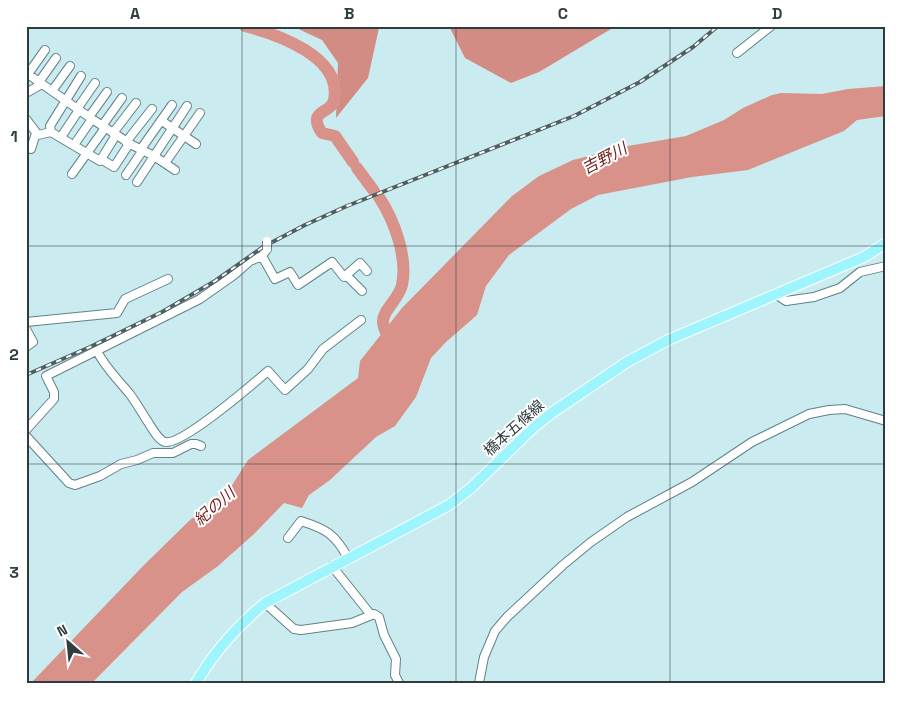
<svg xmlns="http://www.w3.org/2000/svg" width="912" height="709" font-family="'Space Grotesk','Noto Sans JP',sans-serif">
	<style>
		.forest { fill: #d38c83 }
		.water { fill: #d99289 }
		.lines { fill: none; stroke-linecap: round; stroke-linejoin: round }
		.river { stroke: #d99289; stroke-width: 12 }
		.minor-casing { stroke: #628285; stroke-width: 10 }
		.major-casing { stroke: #fff; stroke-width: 12 }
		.minor { stroke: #fff; stroke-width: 8 }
		.major { stroke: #9ef5fd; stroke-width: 10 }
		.rail-casing { stroke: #4e6062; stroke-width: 4 }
		.rail { stroke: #fff; stroke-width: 2; stroke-dasharray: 5.5; stroke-linecap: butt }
		.minor-bridge-casing { stroke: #628285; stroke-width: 10; stroke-linecap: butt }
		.minor-bridge { stroke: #fff; stroke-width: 8 }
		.grid { fill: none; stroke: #2f3d3e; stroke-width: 1; stroke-opacity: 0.55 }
		.labels { text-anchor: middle; stroke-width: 4; stroke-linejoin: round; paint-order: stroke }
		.street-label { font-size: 15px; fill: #2f3d3e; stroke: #fff }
		.water-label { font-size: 16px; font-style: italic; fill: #731f1b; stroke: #fff }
		.neatline { fill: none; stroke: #2f3d3e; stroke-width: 2 }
		.grid-label { font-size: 16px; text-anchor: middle; font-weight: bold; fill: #2f3d3e }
	</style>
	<rect width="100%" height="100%" fill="#caecf0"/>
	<path class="forest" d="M292 26H378L379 28 368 78 336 118 338 63 322 40Z
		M449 26H616L539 72 511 83 465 58Z"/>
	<path class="water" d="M886 86V116L857 120 844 131 748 170 692 177 598 195 571 209 509 255 486 286 477 315 446 342 431 358 416 397 395 426 376 437 330 480 309 495 302 508 284 503 254 534 218 566 182 592 92 683H31L143 566 190 520 229 490 248 460 358 378 360 361 402 308 512 196 539 176 573 160 628 146 686 136 724 120 743 108 772 95 781 93 822 94 848 89Z"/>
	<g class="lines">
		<path class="river" d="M245 26C277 34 343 57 334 100 332 114 306 109 322 133L335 136 353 162
			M357 168 374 191
			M379 197C394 220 408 257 402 285 399 299 382 311 383 322 383 329 389 338 392 344"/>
		<defs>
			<path id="minor" d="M737 53 771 26
				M39 82 56 58
				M42 84 28 74 45 50
				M52 91 70 66
				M26 93 42 84 92 119 132 145 154 156 175 170
				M77 109 95 83
				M89 117 107 92
				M26 119 38 135 51 132 100 161 116 135
				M162 121 196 144
				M102 126 122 98
				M51 132 50 126 81 76
				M113 133 136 103
				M61 137 79 110
				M126 142 152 109
				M74 145 92 119
				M31 149 36 133
				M141 149 172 105
				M101 159 114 167 129 144
				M165 163 200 113
				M72 174 105 128
				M126 175 143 150
				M137 182 187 106
				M262 256 275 279 290 272 298 285 332 262 344 277 360 263 367 271
				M346 275 362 291
				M777 295 786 301 814 297 840 288 860 272 886 266
				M26 322 117 313 125 299 168 279
				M26 329 33 342 26 347
				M97 351C105 367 118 380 129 393 136 402 142 413 148 422 152 428 158 440 165 442 181 446 253 384 268 371L285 390 308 369 323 349 361 320
				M26 430 54 399V392L46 376 200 299 234 275 250 261 262 256 267 249
				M26 436 69 483 75 485 100 476 121 464 137 460 153 453H173L191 444H196L201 446
				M288 538 301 521C326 529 335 534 348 558
				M332 566 371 615
				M265 603 294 629 301 630 352 623 374 614 379 617 384 635 396 659 395 675 399 683
				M479 683 484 657 495 631 507 617 563 565 591 542 627 517 692 482 752 442 809 414 829 410 845 409 886 421"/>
			<path id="major" d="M196 683C214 652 237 626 265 603L449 505 471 488 534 427 553 412 627 362 668 340 864 257 886 243"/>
		</defs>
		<use href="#minor" class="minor-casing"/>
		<use href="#major" class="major-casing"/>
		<use href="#minor" class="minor"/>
		<use href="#major" class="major"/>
		<defs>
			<path id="rail" d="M26 375 90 347 162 312 215 281 263 247 305 225 347 206 574 116 640 82 693 47 718 26"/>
		</defs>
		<use href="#rail" class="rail-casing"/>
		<use href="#rail" class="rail"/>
		<defs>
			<path id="minor-bridge" d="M267 249V241"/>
		</defs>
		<use href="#minor-bridge" class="minor-bridge-casing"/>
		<use href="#minor-bridge" class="minor-bridge"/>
	</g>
	<path class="grid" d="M242 26V683M456 26V683M670 26V683M26 246H886M26 464H886"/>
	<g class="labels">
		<g class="street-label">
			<text transform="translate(514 428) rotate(-42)" y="5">橋本五條線</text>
		</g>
		<g class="water-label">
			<text transform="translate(604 158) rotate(-28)" y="6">吉野川</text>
			<text transform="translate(214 506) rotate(-41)" y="6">紀の川</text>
		</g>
	</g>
	<rect width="912" height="709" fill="none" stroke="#ffffff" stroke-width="55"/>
	<g transform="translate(68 642) rotate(333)" stroke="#ffffff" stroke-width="4" paint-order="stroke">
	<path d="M0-4L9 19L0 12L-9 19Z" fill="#2f3d3e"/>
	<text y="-8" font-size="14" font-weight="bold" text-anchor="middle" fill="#2f3d3e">N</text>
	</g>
	<rect x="28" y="28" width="856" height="654" class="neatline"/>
	<g class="grid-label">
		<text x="135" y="19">A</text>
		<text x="349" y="19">B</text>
		<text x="563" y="19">C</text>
		<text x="777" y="19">D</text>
		<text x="14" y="142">1</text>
		<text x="14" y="360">2</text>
		<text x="14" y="578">3</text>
	</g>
</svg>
